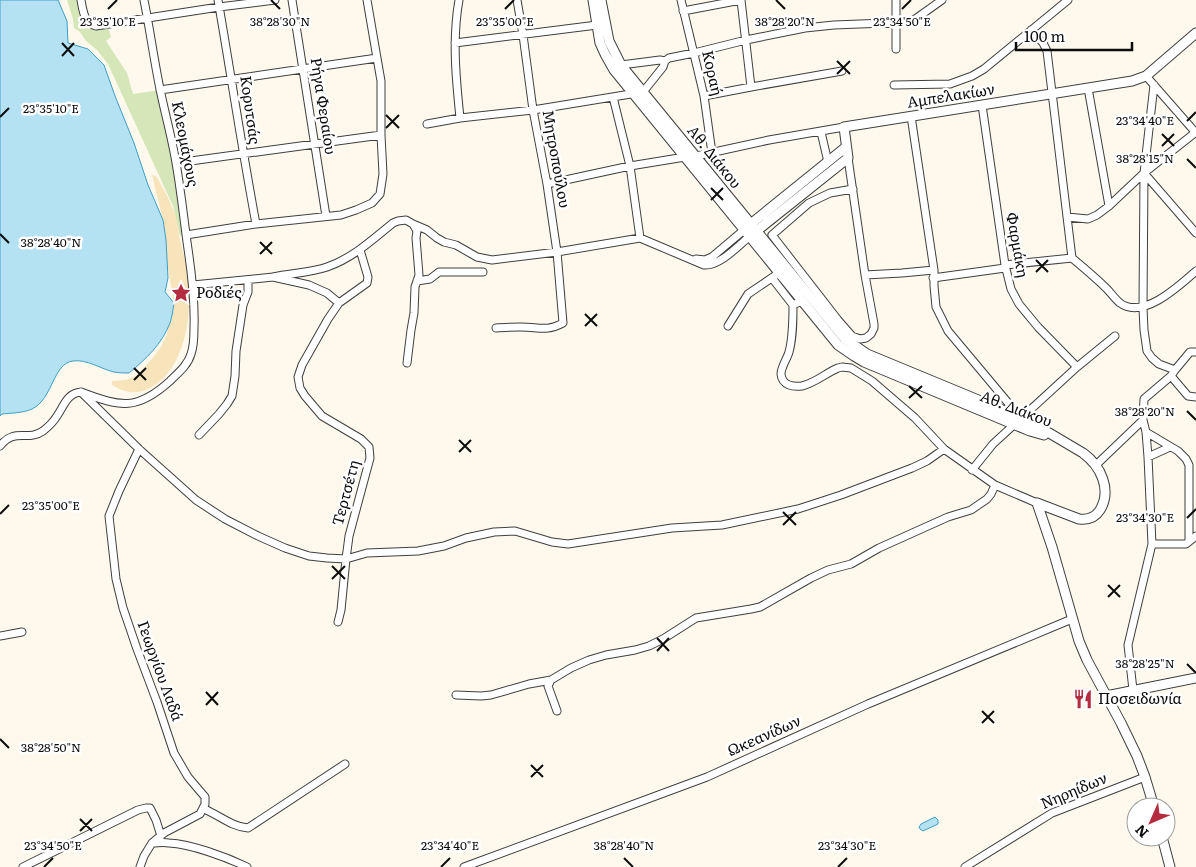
<svg xmlns="http://www.w3.org/2000/svg" width="1196" height="867" font-family="Literata,serif">
	<style>
		.green { fill: #d5e7b8 }
		.sand { fill: #f7e4bb }
		.water { fill: #b4e2f3; stroke: #3e9ec6 }
		.lines { fill: none; stroke-linecap: round; stroke-linejoin: round }
		.minor-casing { stroke: #3f3f3f; stroke-width: 9 }
		.tertiary-casing { stroke: #3f3f3f; stroke-width: 11 }
		.minor { stroke: #fff; stroke-width: 7 }
		.tertiary { stroke: #fff; stroke-width: 9 }
		.ticks { fill: none; stroke: #0c0c0c; stroke-width: 2 }
		.labels { text-anchor: middle; stroke-width: 5; stroke-linejoin: round; paint-order: stroke }
		.street-label { font-size: 15px; fill: #0c0c0c; stroke: #fff }
		.poi-label { font-size: 15px; fill: #0c0c0c; stroke: #fff; text-anchor: start }
		.ticks-label { font-size: 12px; text-anchor: middle; fill: #0c0c0c; stroke: #fff; stroke-width: 5; stroke-linejoin: round; paint-order: stroke }
	</style>
	<rect width="100%" height="100%" fill="#fef9ec"/>
	<path class="green" d="M67 0H81L90 25 107 24 111 37 106 41 127 73 133 94 160 90 186 235 180 236 173 206 108 64 97 50 86 41 79 31 74 28 73 19Z"/>
	<path class="sand" d="M152 175 156 176C162 186 168 196 172 207 177 217 178 229 180 240 183 254 189 271 189 285 191 318 185 361 158 383 142 395 129 395 112 385V381L126 380 136 376 151 360 161 347 167 334 171 318 174 303 167 262 163 220Z"/>
	<path class="water" d="M0 0H58L67 21 68 43 88 49 104 65 115 96 134 143 148 185 163 220 166 240 168 278 165 292 174 303C173 309 172 317 170 323 162 344 146 359 129 373 124 373 119 373 114 372 101 369 87 359 73 361 53 363 53 399 32 409 23 413 12 413 2 414L0 416Z
		M935 817 938 820V824L923 831 920 829 919 827 921 824Z"/>
	<g class="lines">
		<defs>
			<path id="minor" d="M81 0C83 11 84 23 96 26L219 7 275 0
				M218 0C231 75 242 149 256 224
				M292 0 326 216
				M459 0C452 39 456 79 460 118
				M681 0 704 96 712 153
				M896 0V49
				M683 11 741 0
				M1031 30 1043 43 1047 51 1072 258C1084 268 1096 278 1107 289 1111 293 1115 299 1120 303 1143 320 1179 286 1196 271
				M455 43 597 25
				M621 65 660 60 665 61 669 58 694 53 746 40 805 28 834 25 911 22 942 0
				M1146 76 1196 133
				M894 85 950 84 972 76 984 69 1068 0
				M751 87 842 71
				M1088 88 1109 206
				M160 90 377 58 367 0
				M704 96 751 87 741 0
				M613 97 630 166 640 238
				M982 105 1005 265 1011 289 1019 304 1038 327 1077 367
				M911 116 934 270V286L936 307 948 331 1020 417
				M427 124 460 118 533 110 643 92 663 67 665 61
				M821 132 828 162
				M696 156 769 140 844 127
				M848 158 865 275 874 324V328L871 334 866 338 860 339 852 336 838 320 772 235 809 203 830 193 853 189
				M176 163 381 135
				M1144 173 1196 233
				M547 184 630 166 685 157
				M1067 217 1088 219 1097 215 1109 206 1144 173 1196 132
				M413 224 427 230 437 238 444 242 456 245 477 257 492 260 557 252 640 238 704 265C720 266 738 246 750 236
				M186 235 256 224 341 215 356 210 372 203 380 194 383 174 381 135V81L377 58
				M696 259 705 260 712 257 744 230
				M1005 265 1072 258
				M865 275 902 273 934 270
				M273 277C291 273 310 273 327 267 353 258 372 240 393 223L398 221 406 220 413 224 417 231 416 238 419 275 415 287 414 313 411 330 407 363
				M772 278 793 305
				M933 278 1005 268
				M417 281 430 279 439 272H483
				M193 285 273 277 309 285 327 293 339 303
				M802 301 793 305C793 321 793 337 789 352 787 359 781 367 781 374 782 386 794 387 802 386 815 383 826 373 838 368L842 367 851 368 872 381 915 418 944 449 995 485 1037 503
				M728 326 748 294 779 273
				M496 328C504 327 513 327 521 327 539 327 546 332 563 323L557 252 547 184 533 110 523 35 517 0
				M1175 370 1190 352H1196
				M1171 376 1188 396 1196 397
				M81 392 139 449 196 500 225 519 258 536 285 548 309 556 327 558 346 559 367 553 418 551 444 546 466 538 494 532 515 531 552 542 568 544 672 528 722 525 798 509 841 495 912 468 927 461 944 449
				M1146 432 1178 451 1186 459 1189 465V541
				M199 435 219 414 227 404 232 396 235 376 236 351 243 305 248 292V280
				M0 446C15 427 27 442 43 431 48 427 54 421 57 416 64 406 67 393 81 392 121 407 137 411 170 381 178 373 188 365 191 354 194 346 194 337 194 328 195 301 192 276 188 249 184 221 181 191 176 163 172 138 165 114 160 89 154 60 150 30 144 0
				M139 449 119 491 109 516 116 579 123 608 137 649 157 702 174 753 188 777 205 797V804L200 814 164 833 152 843 144 856 140 867
				M1148 457 1170 447
				M1096 465 1143 420
				M972 470 993 444 1077 367 1115 336
				M1152 544H1186L1196 536
				M338 622 341 610 346 559 349 536 370 458 369 447 361 439 322 416 305 396 300 388 298 377 302 365 328 319 339 303 367 283 368 277 360 250
				M0 636 22 632
				M1133 690 1128 645 1152 544 1148 457 1146 432 1143 420 1144 399 1171 376 1175 370 1159 364 1152 358 1147 351 1144 330 1143 308 1144 173 1154 85
				M456 695 481 696 491 695 529 684 551 680
				M557 711 548 686 551 680 571 668 589 660 606 655 635 650 649 646 663 639 696 618 751 609 760 607 811 578 828 570 851 564 879 548 948 517 971 510 987 499 991 494 995 485
				M204 809C219 815 232 827 248 828L345 764
				M153 843C158 843 163 842 169 843 191 844 226 857 247 867
				M23 867 138 810 146 808H150L156 820 161 836
				M464 867 707 777 868 704 1072 619
				M965 867 1052 813 1145 777"/>
			<path id="tertiary" d="M593 0 600 43 605 54 614 70 838 345 854 356 864 362 1030 431 1044 435
				M601 0 609 41 621 65 844 338 867 354 1000 409 1034 424 1083 453C1101 466 1112 490 1100 510 1095 518 1087 520 1079 519L1037 503
				M747 227 846 147
				M754 233 848 158 844 127 1132 81 1146 76 1196 33
				M1037 503 1052 547 1079 641 1087 660 1121 723 1137 756 1145 777 1154 807
				M1106 696 1196 678
				M1162 837 1170 867"/>
		</defs>
		<use href="#minor" class="minor-casing"/>
		<use href="#tertiary" class="tertiary-casing"/>
		<use href="#minor" class="minor"/>
		<use href="#tertiary" class="tertiary"/>
	</g>
	<path class="ticks" d="M271 0 280 9M776 0 785 9M108 9 117 0M505 9 514 0M902 9 911 0M62 43 74 56M62 56 74 43M837 61 850 74M837 74 850 61M386 115 399 128M0 117 9 108M1187 121 1196 112M386 128 399 115M1162 134 1174 146M1162 146 1174 134M1187 159 1196 168M711 188 723 200M711 200 723 188M0 234 9 243M260 242 272 254M260 254 272 242M1036 260 1048 272M1036 272 1048 260M585 314 597 326M585 326 597 314M134 368 146 380M134 380 146 368M909 386 922 398M909 398 922 386M1187 411 1196 420M459 440 471 452M459 452 471 440M783 512 796 525M0 514 9 505M1187 518 1196 509M783 525 796 512M332 566 345 579M332 579 345 566M1108 585 1120 597M1108 597 1120 585M657 638 669 651M657 651 669 638M1187 664 1196 673M206 692 218 705M206 705 218 692M982 711 994 723M982 723 994 711M0 739 9 748M531 765 543 777M531 777 543 765M80 819 92 831M80 831 92 819M624 858 633 867M44 867 53 858M441 867 450 858M838 867 847 858"/>
	<defs>
		<symbol id="sight-bare" viewBox="-9 -9 18 18"><path d="M0-6L1.8-2.2L6-1.7L2.9 1.2L3.7 5.4L0 3.3L-3.7 5.4L-2.9 1.2L-6-1.7L-1.8-2.2Z" fill="#b52b3f" stroke="#fff" stroke-width="2.5" paint-order="stroke"/></symbol>
		<symbol id="restaurant-bare" viewBox="-9 -9 18 18"><path d="M-5-6h1v4h1v-4h1v4h1v-4h1v5L-1.5 .5V6h-2V.5L-5-1ZM5-6V6H3V1.5H1.5Q1.5-4 5-6Z" fill="#b52b3f" stroke="#fff" stroke-width="2.5" paint-order="stroke"/></symbol>
	</defs>
	<g fill-rule="evenodd">
		<use href="#sight-bare" x="167" y="279" width="28" height="28"/>
		<use href="#restaurant-bare" x="1069" y="685" width="28" height="28"/>
	</g>
	<g class="labels">
		<g class="street-label">
			<text transform="translate(712 73) rotate(77)" y="5">Κοραή</text>
			<text transform="translate(951 96) rotate(-9)" y="5">Αμπελακίων</text>
			<text transform="translate(323 106) rotate(81)" y="5">Ρήγα Φεραίου</text>
			<text transform="translate(250 110) rotate(82)" y="5">Κορυτσάς</text>
			<text transform="translate(185 144) rotate(79)" y="5">Κλεομάχους</text>
			<text transform="translate(714 157) rotate(51)" y="5">Αθ. Διάκου</text>
			<text transform="translate(556 159) rotate(80)" y="5">Μητροπούλου</text>
			<text transform="translate(1017 245) rotate(80)" y="5">Φαρμάκη</text>
			<text transform="translate(1016 409) rotate(21)" y="5">Αθ. Διάκου</text>
			<text transform="translate(346 493) rotate(-75)" y="5">Τερτσέτη</text>
			<text transform="translate(160 671) rotate(70)" y="5">Γεωργίου Λαδά</text>
			<text transform="translate(764 736) rotate(-24)" y="5">Ωκεανίδων</text>
			<text transform="translate(1074 791) rotate(-23)" y="5">Νηρηίδων</text>
		</g>
		<g class="poi-label">
			<text x="196" y="298">Ροδιές</text>
			<text x="1098" y="704">Ποσειδωνία</text>
		</g>
	</g>
	<g class="ticks-label">
		<text x="280" y="26">38°28'30"N</text>
		<text x="505" y="26">23°35'00"E</text>
		<text x="785" y="26">38°28'20"N</text>
		<text x="902" y="26">23°34'50"E</text>
		<text x="108" y="26">23°35'10"E</text>
		<text x="51" y="113">23°35'10"E</text>
		<text x="1145" y="125">23°34'40"E</text>
		<text x="1145" y="163">38°28'15"N</text>
		<text x="51" y="247">38°28'40"N</text>
		<text x="1145" y="416">38°28'20"N</text>
		<text x="51" y="510">23°35'00"E</text>
		<text x="1145" y="522">23°34'30"E</text>
		<text x="1145" y="668">38°28'25"N</text>
		<text x="51" y="752">38°28'50"N</text>
		<text x="847" y="850">23°34'30"E</text>
		<text x="53" y="850">23°34'50"E</text>
		<text x="450" y="850">23°34'40"E</text>
		<text x="624" y="850">38°28'40"N</text>
	</g>
	<g transform="translate(1151 822) rotate(225)"><circle r="24" fill="#ffffff" stroke="#9e9e9e"/>
	<path d="M0-4L9 19L0 12L-9 19Z" fill="#b52b3f"/>
	<text y="-8" font-size="14" font-weight="bold" text-anchor="middle" fill="#0c0c0c">N</text>
	</g>
	<path d="M1016 42v8h116v-8" fill="none" stroke="#0c0c0c" stroke-width="2.5"/>
	<text x="1024" y="42" font-size="15" fill="#0c0c0c" stroke="#ffffff" stroke-width="4" paint-order="stroke">100 m</text>
</svg>
